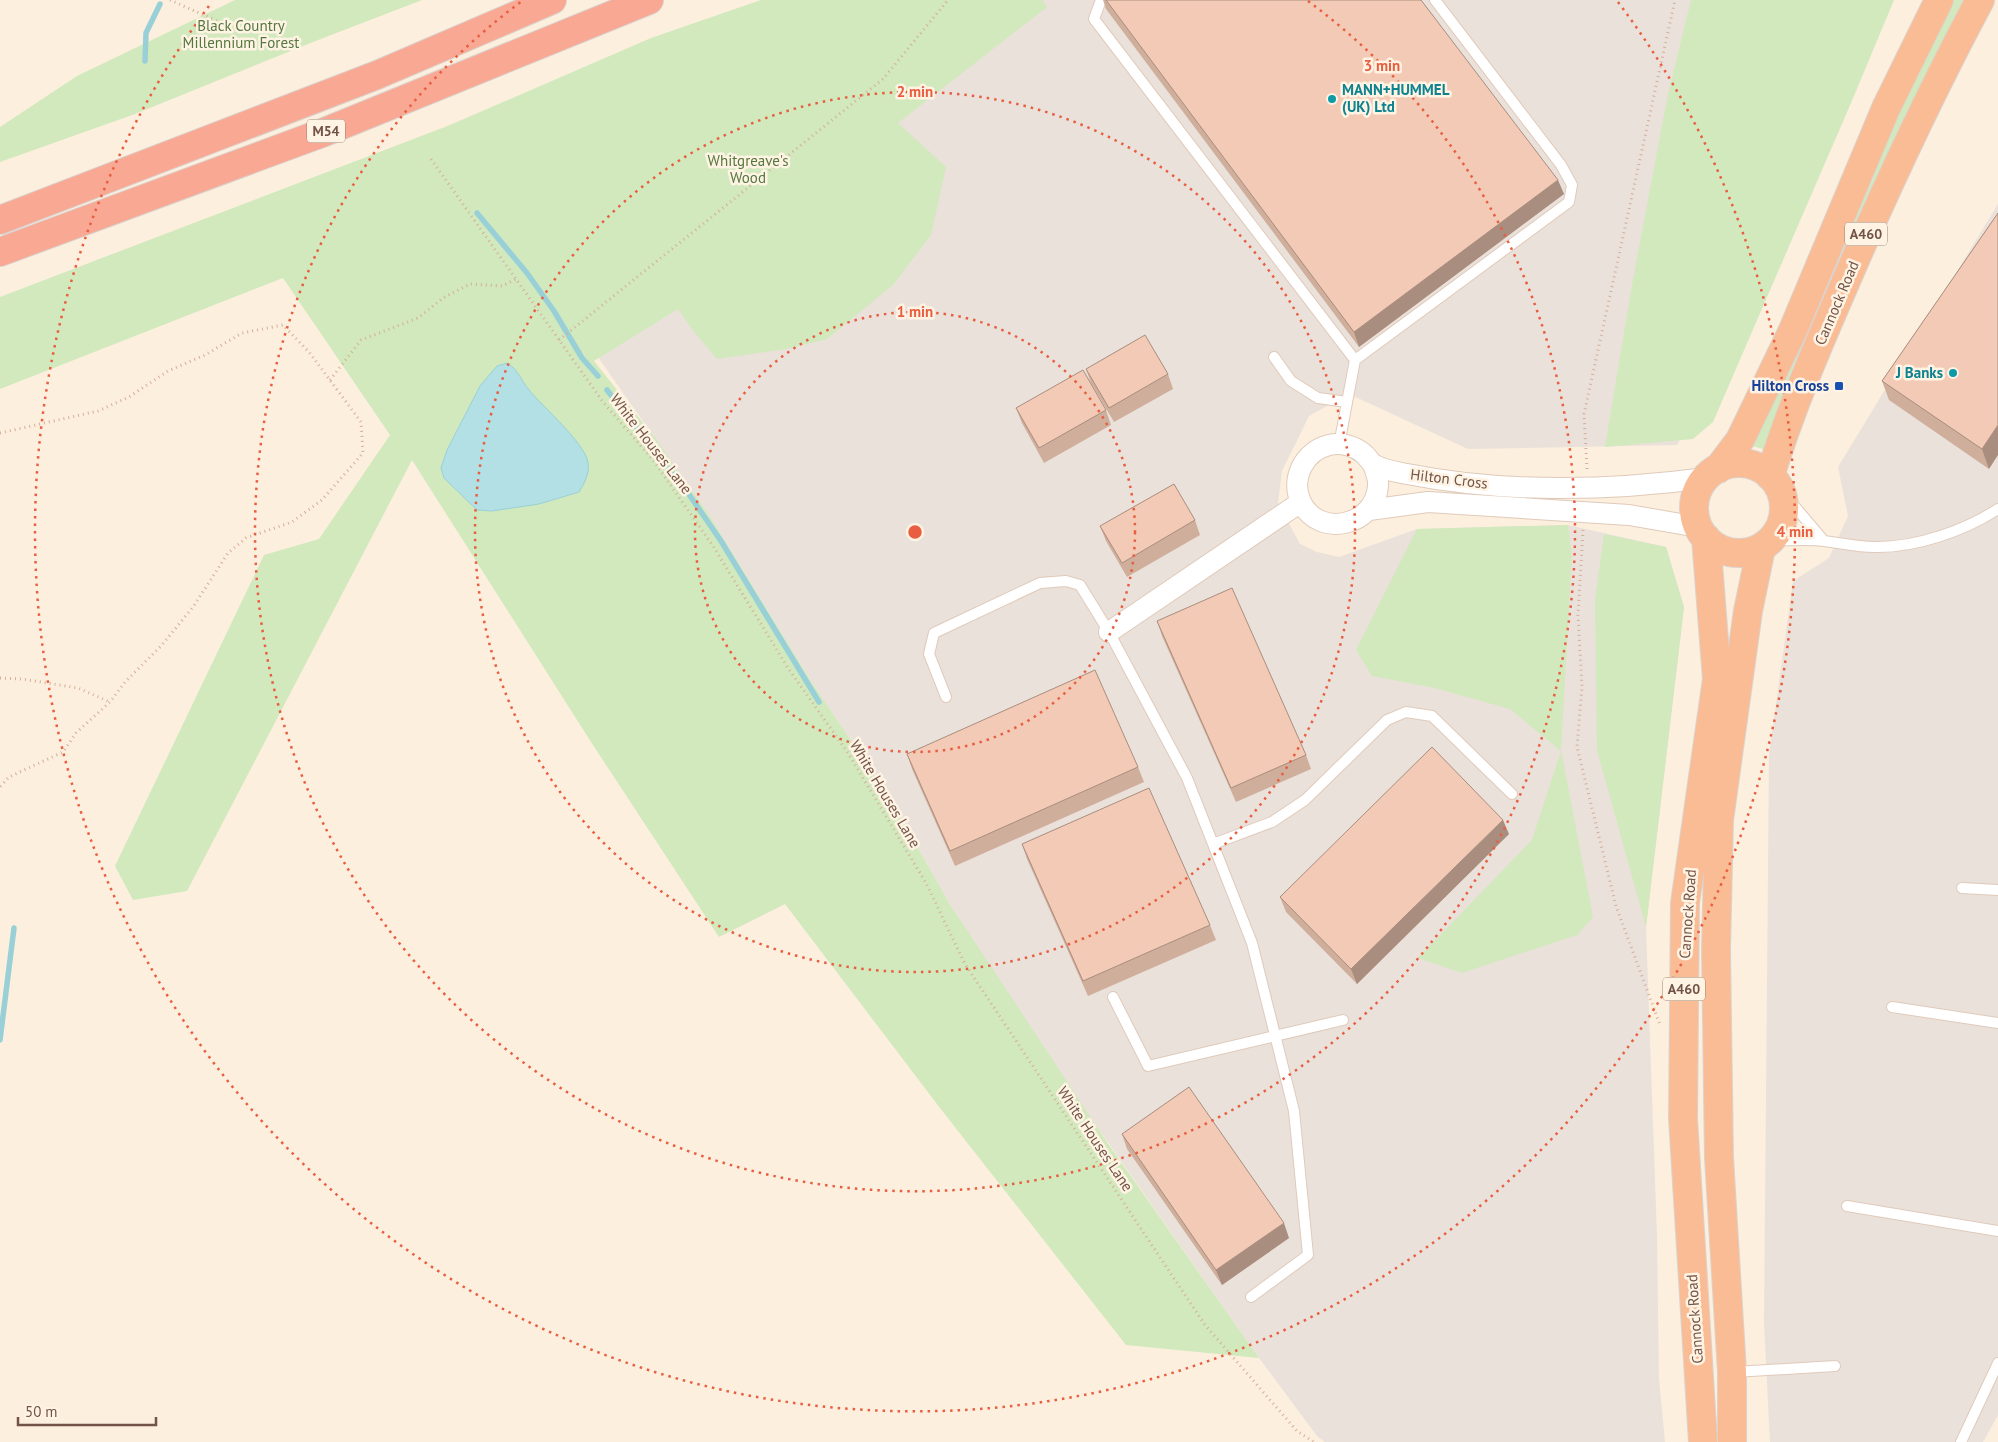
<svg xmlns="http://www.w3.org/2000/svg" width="1998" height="1442" font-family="'PT Sans',sans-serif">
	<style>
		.industrial { fill: #eae1da }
		.green { fill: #d1e9bd }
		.water { fill: #b3e0e5; stroke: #99d0d7 }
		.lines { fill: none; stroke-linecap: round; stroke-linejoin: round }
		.stream { stroke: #99d0d7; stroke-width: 5.5 }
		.service-casing { stroke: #e0caba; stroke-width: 12 }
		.minor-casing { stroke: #e0caba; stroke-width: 22 }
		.trunk-casing { stroke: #dad3cf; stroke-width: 30 }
		.motorway-casing { stroke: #dad3cf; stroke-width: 30 }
		.path { stroke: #d6ae99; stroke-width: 3; stroke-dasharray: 1 4; stroke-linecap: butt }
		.service { stroke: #fff; stroke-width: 10 }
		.minor { stroke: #fff; stroke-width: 20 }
		.trunk { stroke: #fabc94; stroke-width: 28 }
		.motorway { stroke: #f8a893; stroke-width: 28 }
		.wall { fill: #d0ae9c }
		.shaded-wall { fill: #a98d7f }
		.building { fill: #f2cab5; stroke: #a98d7f }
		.ring { fill: none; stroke: #e95e40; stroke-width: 2.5; stroke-dasharray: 2.5 5 }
		.culture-dot { fill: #0f9aa8; stroke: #fff3e4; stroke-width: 2 }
		.transit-dot { fill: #1a4fb4; stroke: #fff3e4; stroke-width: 2 }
		.labels { text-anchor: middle; stroke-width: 5; stroke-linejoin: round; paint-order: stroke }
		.shield { fill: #fff3e4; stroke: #9c8475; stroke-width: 1 }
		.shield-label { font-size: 14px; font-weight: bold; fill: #725446 }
		.park-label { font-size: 15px; fill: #53783e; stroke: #fff3e4 }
		.culture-label { font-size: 15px; font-weight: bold; fill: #0d838f; stroke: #fff3e4; text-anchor: start }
		.street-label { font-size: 15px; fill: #725446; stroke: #fff3e4 }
		.transit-label { font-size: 15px; font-weight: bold; fill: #164399; stroke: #fff3e4; text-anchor: end }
		.centre { fill: #e95e40; stroke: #fff3e4; stroke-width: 2.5 }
		.ring-label { font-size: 15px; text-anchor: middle; font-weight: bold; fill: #e95e40; stroke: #fff3e4; stroke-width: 5; stroke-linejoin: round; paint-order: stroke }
	</style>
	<rect width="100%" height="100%" fill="#fcefde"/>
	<path class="industrial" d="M911 0H1879L1741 327 1677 445 1468 449 1349 394 1309 416 1282 471 1278 503 1300 544 1317 552 1339 557 1417 529 1568 525 1666 547 1684 607 1646 927 1657 1237 1659 1379 1665 1442H1325L1317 1436 1259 1358 1058 1071 951 906 886 792 812 683 711 518 534 266Z
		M1998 204V1415L1983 1442H1770L1764 1323 1769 755 1793 581 1829 558 1848 516 1838 467Z"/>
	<path class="green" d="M235 0H422L313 42 135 114 0 162V127L77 76Z
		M761 0H1042L1047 7 898 123 946 167 931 235 893 285 827 339 786 349 717 359 694 332 678 309 594 361 656 439 711 518 812 683 886 792 951 906 1109 1145 1259 1358 1126 1345 940 1108 785 904 719 937 591 742 412 460 187 891 133 900 115 866 264 555 319 539 390 435 283 278 0 389V297L450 125 651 38Z
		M1691 0H1894L1851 103 1713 422 1693 439 1605 447 1632 285 1668 94Z
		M1951 0H1963L1883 163 1770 451 1749 445 1848 221Z
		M1568 525 1572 555 1561 750 1593 917 1577 935 1462 973 1418 958 1532 840 1561 751 1510 709 1435 688 1372 676 1356 650 1417 529Z
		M1604 534 1666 547 1684 607 1646 927 1597 750 1595 600Z"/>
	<path class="water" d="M507 363C519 370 521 381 529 390 542 406 586 444 588 463 590 473 584 484 579 492L539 504 492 511 477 510 444 478 441 468 447 450 480 386 497 366Z"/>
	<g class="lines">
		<path class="stream" d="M145 61 146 33 160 4
			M477 213 527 273 554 311 582 358 598 376
			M607 390 686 490 721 541 819 702
			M0 1040 14 928"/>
		<defs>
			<path id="service" d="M1101 0 1094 19 1355 360
				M1274 357 1291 381 1318 398 1347 402
				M1339 445 1355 360 1569 202 1572 185 1561 165 1435 0
				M1779 488 1824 541
				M1770 540C1788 541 1807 539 1824 541 1841 543 1857 547 1874 547 1915 548 1964 531 1998 509
				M946 697 929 654 934 633 1040 583 1066 581 1080 585 1109 632 1187 778 1252 943 1294 1111 1308 1255 1251 1297
				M1213 844 1272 822 1305 800 1387 720 1406 712 1432 716 1512 794
				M1962 888 1998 890
				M1113 997 1148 1066 1343 1020
				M1892 1007 1998 1023
				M1847 1206 1998 1231
				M1734 1372 1835 1366
				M1961 1442 1998 1363"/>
			<path id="minor" d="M1373 464C1375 471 1379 478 1378 486 1375 526 1319 539 1301 502 1290 479 1304 451 1329 445 1341 442 1355 446 1364 454 1368 457 1370 463 1375 465 1384 470 1397 472 1407 474 1504 493 1608 491 1706 478
				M1369 510 1428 502 1629 515 1698 527
				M1109 632 1301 502"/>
			<path id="trunk" d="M1694 508a45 45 0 1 1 90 0a45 45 0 1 1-90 0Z
				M1718 469 1740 440 1793 330 1886 108 1939 0
				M1770 476C1790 411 1816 350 1843 288 1885 190 1930 94 1980 0
				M1703 1442 1683 1118 1685 903 1717 679 1706 538
				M1732 1442V1372L1719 1158 1716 950 1719 820 1748 611 1761 548"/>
			<path id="motorway" d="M0 220 377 75 552 0
				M0 252 322 133 649 0"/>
		</defs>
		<use href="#service" class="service-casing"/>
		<use href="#minor" class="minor-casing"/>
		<use href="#trunk" class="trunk-casing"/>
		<use href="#motorway" class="motorway-casing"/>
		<path class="path" d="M170 0 235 29
			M431 159 603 402 653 460 713 546 788 668 848 753 926 883 965 964 1205 1325 1297 1431 1314 1442
			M559 340 883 79 948 0
			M330 380 361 340 418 318 443 298 470 284 502 286 516 279
			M0 433 98 411 129 397 168 371 205 355 242 333 283 325 309 352 361 422 363 453 322 500 292 522 246 538 228 553 193 607 161 646 125 682 110 702 76 733 63 752 9 777 0 787
			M1587 469 1584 414 1675 0
			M1583 530 1578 615 1582 687 1577 747 1616 906 1660 1025
			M0 678 22 679 78 688 110 702"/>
		<use href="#service" class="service"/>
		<use href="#minor" class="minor"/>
		<use href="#trunk" class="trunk"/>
		<use href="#motorway" class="motorway"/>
	</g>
	<path class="wall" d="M1103 0H1421L1564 194 1359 347 1106 9Z
		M1998 213 1989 469 1889 400 1882 381Z
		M1086 369 1168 374 1173 389 1114 422 1091 383Z
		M1016 408 1106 410 1111 425 1044 463 1022 423Z
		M1195 520 1200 535 1127 577 1106 541 1100 526Z
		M1157 621 1306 755 1311 769 1236 802 1162 636Z
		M907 754 1138 767 1144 782 955 866 912 769Z
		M1509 834 1357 984 1286 912 1280 897Z
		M1022 844 1210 925 1216 940 1088 996 1027 859Z
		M1122 1134 1289 1238 1222 1285 1127 1149Z"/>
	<path class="shaded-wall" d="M1558 180 1564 194 1359 347 1354 332Z
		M1998 425V455L1989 469 1982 449Z
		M1503 820 1509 834 1357 984 1351 969Z
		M1284 1223 1289 1238 1222 1285 1216 1270Z"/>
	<path class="building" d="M1106 0H1421L1558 180 1354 332Z
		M1998 213V425L1982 449 1882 381Z
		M1145 335 1168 374 1109 408 1086 369Z
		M1083 370 1106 410 1039 448 1016 408Z
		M1174 484 1195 520 1122 563 1100 526Z
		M1232 588 1306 755 1231 788 1157 621Z
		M1095 670 1138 767 950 851 907 754Z
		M1432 747 1503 820 1351 969 1280 897Z
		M1149 788 1210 925 1083 981 1022 844Z
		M1189 1087 1284 1223 1216 1270 1122 1134Z"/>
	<g class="ring">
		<circle cx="915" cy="532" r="220"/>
		<circle cx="915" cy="532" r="440"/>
		<path d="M1308 1A660 660 0 1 1 522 1"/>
		<path d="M1618 2A880 880 0 1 1 212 2"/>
	</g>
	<g class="culture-dot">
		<circle cx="1332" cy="99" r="5"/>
		<circle cx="1953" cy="373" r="5"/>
	</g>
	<rect class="transit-dot" x="1834" y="381" width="10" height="10" rx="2.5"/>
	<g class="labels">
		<g class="shield">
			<rect x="307" y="119.5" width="38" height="23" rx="4"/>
			<rect x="1845" y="222.5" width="42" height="23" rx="4"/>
			<rect x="1663" y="977.5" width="42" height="23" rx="4"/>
		</g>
		<g class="shield-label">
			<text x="326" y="136">M54</text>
			<text x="1866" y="239">A460</text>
			<text x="1684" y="994">A460</text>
		</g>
		<g class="park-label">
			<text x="241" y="31">Black Country<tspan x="241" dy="17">Millennium Forest</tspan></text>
			<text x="748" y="166">Whitgreave's<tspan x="748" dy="17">Wood</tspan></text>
		</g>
		<g class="culture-label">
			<text x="1342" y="95">MANN+HUMMEL<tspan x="1342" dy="17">(UK) Ltd</tspan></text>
			<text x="1943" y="378" text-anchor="end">J Banks</text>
		</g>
		<g class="street-label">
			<text transform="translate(1837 303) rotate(-67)" y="5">Cannock Road</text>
			<text transform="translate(651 444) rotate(52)" y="5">White Houses Lane</text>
			<text transform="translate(1449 479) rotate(7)" y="5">Hilton Cross</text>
			<text transform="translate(885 794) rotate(59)" y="5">White Houses Lane</text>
			<text transform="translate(1688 914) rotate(-86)" y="5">Cannock Road</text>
			<text transform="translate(1095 1139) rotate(56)" y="5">White Houses Lane</text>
			<text transform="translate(1695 1319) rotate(-94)" y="5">Cannock Road</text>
		</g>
		<g class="transit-label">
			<text x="1829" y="391">Hilton Cross</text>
		</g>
	</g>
	<circle cx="915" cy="532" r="8" class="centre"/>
	<g class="ring-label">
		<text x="1382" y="71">3 min</text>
		<text x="915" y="97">2 min</text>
		<text x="915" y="317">1 min</text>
		<text x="1795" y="537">4 min</text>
	</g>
	<path d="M18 1417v8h138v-8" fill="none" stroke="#725446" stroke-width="2.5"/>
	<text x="25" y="1417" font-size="15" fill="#725446" stroke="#fff3e4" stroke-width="4" paint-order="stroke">50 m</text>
</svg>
